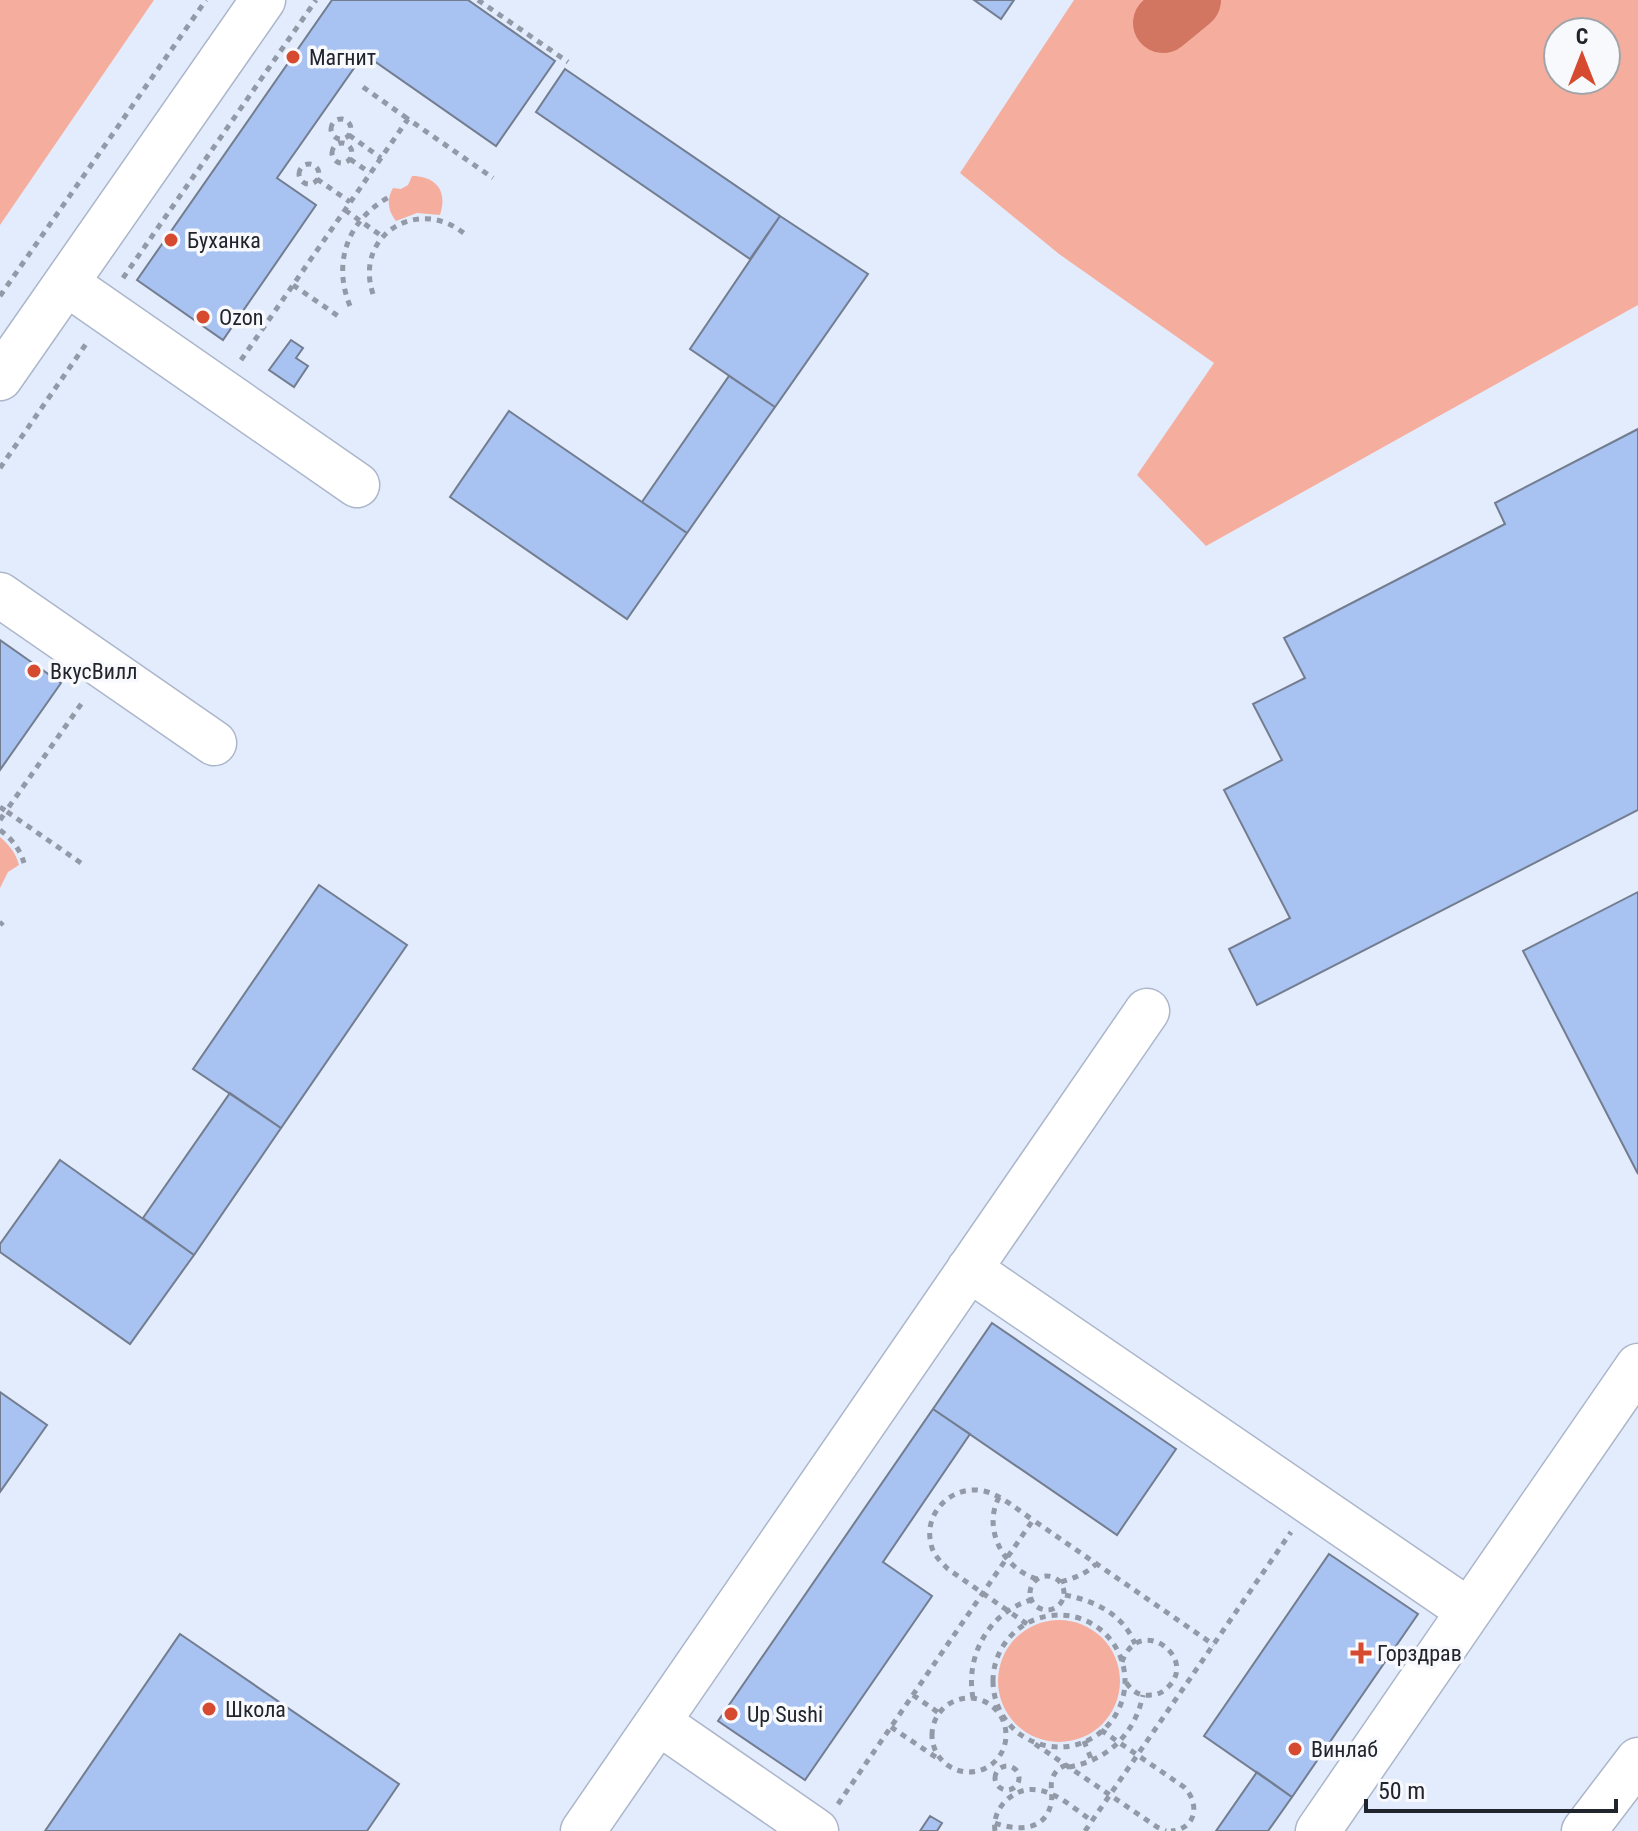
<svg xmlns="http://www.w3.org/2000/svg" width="1638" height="1831" font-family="'Roboto Condensed',sans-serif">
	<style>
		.green { fill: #f5ae9e; fill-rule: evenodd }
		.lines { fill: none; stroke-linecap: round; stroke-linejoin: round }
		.river { stroke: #d37661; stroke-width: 60 }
		.building { fill: #a8c2f1; stroke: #737d90; stroke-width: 2 }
		.minor-casing { stroke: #abb6ca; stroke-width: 47 }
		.path { stroke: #9299a7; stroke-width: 5; stroke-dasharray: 6 6; stroke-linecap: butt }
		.minor { stroke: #fff; stroke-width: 44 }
		.poi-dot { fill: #d64a2f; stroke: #f7f9fd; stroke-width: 3 }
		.labels { text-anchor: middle; stroke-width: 7; stroke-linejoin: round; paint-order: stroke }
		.poi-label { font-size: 22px; fill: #20242c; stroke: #f7f9fd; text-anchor: start }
	</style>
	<rect width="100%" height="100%" fill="#e3ecfd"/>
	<path class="green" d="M0 0H154L0 225Z
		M1074 0H1638V305L1206 546 1137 475 1214 363 1059 254 960 173ZM1558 32H1606V80H1558Z
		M412 176C436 176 448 191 440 215L417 213 396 221C388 211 386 200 393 188L401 189 408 185Z
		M0 837C9 845 16 853 19 865L8 872 0 888Z
		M998 1681a61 61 0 1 1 122 0a61 61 0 1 1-122 0Z"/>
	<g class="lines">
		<path class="river" d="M1163 23 1191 0"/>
	</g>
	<path class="building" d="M332 0H468L555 61 496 146 364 54 277 178 316 205 223 340 137 280Z
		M974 0H1014L1001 19Z
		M565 69 780 216 750 259 536 112Z
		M780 216 868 274 775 407 690 349Z
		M291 340 303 348 296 358 308 366 294 387 269 370Z
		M729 376 775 407 687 533 642 502Z
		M509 411 687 533 627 619 450 497Z
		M1638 429V810L1257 1005 1229 949 1290 918 1224 790 1282 760 1253 704 1305 678 1284 638 1505 524 1495 503Z
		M0 640 61 683 0 770Z
		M319 885 407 945 281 1128 193 1069Z
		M1638 892V1174L1523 951Z
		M230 1093 281 1128 194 1255 143 1218Z
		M60 1160 194 1255 130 1344 0 1252V1244Z
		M992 1323 1176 1449 1117 1535 933 1409Z
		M0 1392 47 1425 0 1492Z
		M933 1409 970 1434 883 1562 932 1596 805 1780 718 1721Z
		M1329 1554 1418 1614 1292 1797 1204 1736Z
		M180 1634 399 1784 367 1831H45Z
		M1257 1772 1292 1797 1268 1831H1216Z
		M930 1816 942 1823 937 1831H920Z"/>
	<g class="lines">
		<defs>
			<path id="minor" d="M66 283 357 485
				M0 378 263 0
				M0 595 214 743
				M969 1269 1469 1611 1318 1831
				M1469 1611 1638 1366
				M658 1722 816 1831
				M583 1831 1147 1011
				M1584 1831 1638 1760"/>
		</defs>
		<use href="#minor" class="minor-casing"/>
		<path class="path" d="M478 0 568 62
			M363 87 408 119
			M331 129a10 10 0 1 1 20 0a10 10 0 1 1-20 0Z
			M349 135 381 158
			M332 153a10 10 0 1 1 20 0a10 10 0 1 1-20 0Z
			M350 159 370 173
			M299 174a10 10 0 1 1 20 0a10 10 0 1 1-20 0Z
			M317 179 350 202
			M345 210 383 237
			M123 278 316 0
			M293 285 341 318
			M373 294C353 234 420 195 466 235
			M0 296 206 0
			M350 306C332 262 348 220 389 197
			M241 360 408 119 493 178
			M0 468 86 344
			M0 807 6 811 84 700
			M0 820 6 811 81 863
			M0 830C12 839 20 849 24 863
			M0 925 3 922
			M999 1497C982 1530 1004 1569 1037 1579
			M1030 1593a17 17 0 1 1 34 0a17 17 0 1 1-34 0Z
			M1061 1582C1074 1578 1086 1574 1096 1564
			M1065 1595C1095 1601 1123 1614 1135 1644
			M993 1681a66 66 0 1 1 132 0a66 66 0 1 1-132 0Z
			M1027 1624 948 1569C941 1562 933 1555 931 1544 923 1512 953 1484 984 1491 1001 1495 1018 1510 1033 1520
			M1122 1662C1139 1613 1199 1658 1168 1687 1163 1692 1158 1695 1151 1695 1139 1697 1131 1690 1125 1681
			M913 1695 939 1713
			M932 1735a37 37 0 1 1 74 0a37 37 0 1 1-74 0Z
			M973 1698C965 1656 989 1612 1031 1600
			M891 1727 940 1760
			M1101 1730 1184 1787C1200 1803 1197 1829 1171 1831
			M1084 1741 1092 1761
			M1035 1744 1157 1827 1166 1831
			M995 1778a12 12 0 1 1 24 0a12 12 0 1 1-24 0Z
			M1069 1767C1109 1760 1135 1733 1143 1695
			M838 1804 1033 1520 1214 1645
			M995 1823C1018 1831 1045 1831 1051 1804 1053 1796 1050 1787 1052 1779 1055 1771 1059 1768 1066 1765
			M995 1831C993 1818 999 1806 1009 1798 1038 1775 1068 1804 1092 1821
			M1085 1831 1291 1532"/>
		<use href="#minor" class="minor"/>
	</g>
	<g class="poi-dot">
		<circle cx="293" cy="57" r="8"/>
		<circle cx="171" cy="240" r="8"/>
		<circle cx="203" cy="317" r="8"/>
		<circle cx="34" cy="671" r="8"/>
		<path d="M1357 1641h8v8h8v8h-8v8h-8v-8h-8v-8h8z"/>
		<circle cx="209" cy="1709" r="8"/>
		<circle cx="731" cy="1714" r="8"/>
		<circle cx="1295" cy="1749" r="8"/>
	</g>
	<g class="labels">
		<g class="poi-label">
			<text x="309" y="65">Магнит</text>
			<text x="187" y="248">Буханка</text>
			<text x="219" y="325">Ozon</text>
			<text x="50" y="679">ВкусВилл</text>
			<text x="1377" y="1661">Горздрав</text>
			<text x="225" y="1717">Школа</text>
			<text x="747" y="1722">Up Sushi</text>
			<text x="1311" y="1757">Винлаб</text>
		</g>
	</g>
	<g transform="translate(1582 56)"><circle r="38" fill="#f7f9fd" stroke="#a1a4a9" stroke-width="2"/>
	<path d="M0-6L14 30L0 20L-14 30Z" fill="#d64a2f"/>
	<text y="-12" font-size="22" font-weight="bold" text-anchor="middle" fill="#20242c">С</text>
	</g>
	<path d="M1366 1799v12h250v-12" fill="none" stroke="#20242c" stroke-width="4"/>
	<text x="1378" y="1799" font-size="24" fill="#20242c" stroke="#f7f9fd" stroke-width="6" paint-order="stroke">50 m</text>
</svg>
